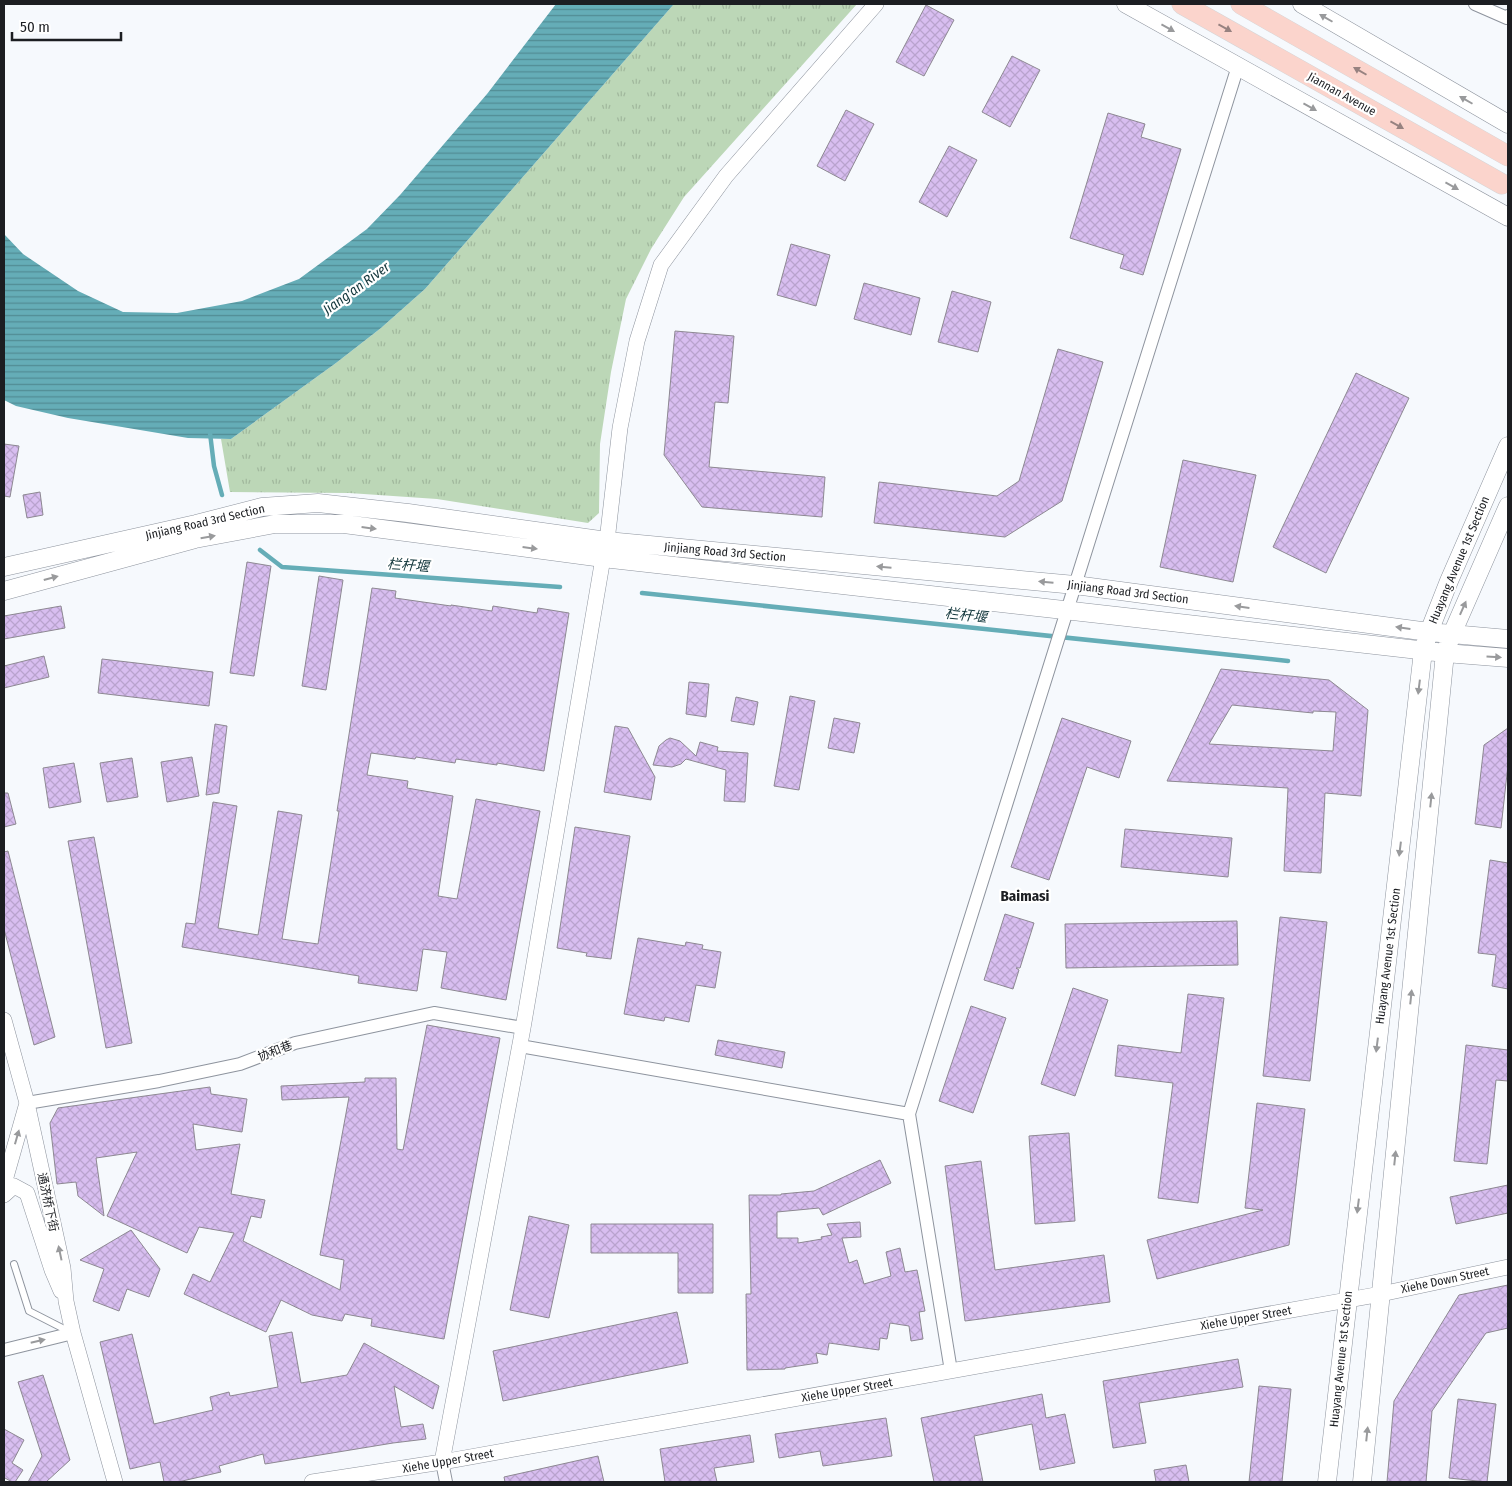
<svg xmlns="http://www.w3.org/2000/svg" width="1512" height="1486" font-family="'Fira Sans Condensed','Noto Sans SC',sans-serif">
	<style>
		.park { fill: url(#park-tufts) }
		.water { fill: url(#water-rules) }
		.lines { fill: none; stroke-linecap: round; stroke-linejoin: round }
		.stream { stroke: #65adb7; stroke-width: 4.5 }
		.building { fill: url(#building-cross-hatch); stroke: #8d8892; fill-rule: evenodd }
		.service-casing { stroke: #8e949e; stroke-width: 8 }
		.minor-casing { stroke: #8e949e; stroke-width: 14 }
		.tertiary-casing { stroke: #8e949e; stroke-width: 16 }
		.secondary-casing { stroke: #8e949e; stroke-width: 19 }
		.trunk-casing { stroke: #d6d6d7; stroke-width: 21 }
		.service { stroke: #fff; stroke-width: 6 }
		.minor { stroke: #fff; stroke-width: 12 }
		.tertiary { stroke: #fff; stroke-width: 15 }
		.secondary { stroke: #fff; stroke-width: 18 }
		.trunk { stroke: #fbd4cc; stroke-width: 20 }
		.oneway { fill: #999a9c }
		.oneway2 { fill: #978280 }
		.labels { text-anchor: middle; stroke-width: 4.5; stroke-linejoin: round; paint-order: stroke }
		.street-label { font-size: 12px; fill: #1c1e22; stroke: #fff }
		.water-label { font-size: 14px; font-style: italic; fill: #13373c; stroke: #fff }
		.quarter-label { font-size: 15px; font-weight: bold; fill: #1c1e22; stroke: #fff }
	</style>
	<defs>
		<pattern id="park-tufts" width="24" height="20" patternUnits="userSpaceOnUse" patternTransform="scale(1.25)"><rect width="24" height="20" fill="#bcd7b7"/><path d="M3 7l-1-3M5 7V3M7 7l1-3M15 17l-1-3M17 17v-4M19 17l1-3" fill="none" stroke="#a1b89d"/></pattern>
		<pattern id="water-rules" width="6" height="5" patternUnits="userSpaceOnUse" patternTransform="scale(1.25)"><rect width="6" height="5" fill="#65adb7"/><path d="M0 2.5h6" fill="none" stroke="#528c94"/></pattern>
		<pattern id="building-cross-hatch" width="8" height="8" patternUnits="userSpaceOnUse" patternTransform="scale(1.25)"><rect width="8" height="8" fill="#d8bef0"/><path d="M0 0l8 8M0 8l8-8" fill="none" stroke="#b9a3ce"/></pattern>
	</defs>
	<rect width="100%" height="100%" fill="#f6f9fd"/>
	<path class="park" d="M674 4H857L684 197 651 249 626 299 611 372 600 444 599 513 588 523 437 499 349 493 230 492 221 439H231L336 363 381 328 425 289Z"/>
	<path class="water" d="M556 4H674L425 289 381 328 336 363 231 439 188 438 68 418 16 406 4 400V234L23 254 78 291 123 312 177 313 242 301 299 279 367 229 400 195 487 94Z"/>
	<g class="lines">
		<path class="stream" d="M210 433 214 466 222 495
			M260 550 282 567 560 587
			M642 593 1288 661"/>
	</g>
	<path class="building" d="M926 5 954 20 924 76 896 62Z
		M1012 56 1040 70 1010 127 982 112Z
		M846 110 874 124 845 181 817 166Z
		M1108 113 1145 124 1141 137 1181 149 1143 275 1120 268 1124 255 1070 238Z
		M949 146 977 160 947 217 919 202Z
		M791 244 830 255 816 306 777 295Z
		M864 283 920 298 911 335 854 319Z
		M952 291 991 302 978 352 938 342Z
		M675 331 734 336 728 403 715 402 709 467 825 477 822 517 702 507 664 455Z
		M1058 349 1103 362 1062 501 1005 537 874 523 879 482 997 496 1019 481Z
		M1356 373 1409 398 1326 573 1273 547Z
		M4 444 19 446 10 497 4 496Z
		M1183 460 1256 475 1233 582 1160 567Z
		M40 492 43 515 27 518 23 495Z
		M247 562 271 566 254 676 230 673Z
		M319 576 343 580 326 690 302 686Z
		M372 588 396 591 395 598 451 606V605L492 611 493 606 537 613 538 608 569 613 544 771 497 763V765L456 759 455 763 416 757 415 759 371 753 367 775 408 781 407 788 453 796 438 896 457 899 476 799 540 811 506 1000 441 988 447 952 423 949 417 991 358 983 359 976 182 947 186 923 195 924 213 802 237 806 218 928 258 935 278 811 302 815 282 939 318 944 339 811H337Z
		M61 606 65 628 4 639V616Z
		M44 656 49 677 4 688V666Z
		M102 659 213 672 209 706 98 693Z
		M1221 669 1329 680 1368 710 1361 796 1325 793 1321 873 1284 871 1288 788 1167 781ZM1232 705 1313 713V711L1336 712 1333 751 1209 744Z
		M689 682 709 684 706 717 686 714Z
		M790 696 815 701 799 790 774 786Z
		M736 697 758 702 754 725 731 721Z
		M834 718 860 723 854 753 828 748Z
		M1062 718 1131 741 1119 778 1087 767 1049 880 1011 867Z
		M215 724 227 726 219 793 206 795Z
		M615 726 628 728 655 777 651 800 604 792Z
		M1508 728V765L1501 828 1475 824 1484 745Z
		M670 738 680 741 696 756 700 742 718 747 717 751 748 753 745 802 724 801 726 770 686 759 681 764 672 767 653 765 659 746 666 740Z
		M192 757 199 796 167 802 161 762Z
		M132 758 138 797 107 802 100 763Z
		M74 763 81 802 49 808 43 768Z
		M4 793H8L16 824 4 827Z
		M575 827 630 836 611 959 586 956 587 953 557 948Z
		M1125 829 1232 838 1228 877 1121 867Z
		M94 837 132 1043 106 1048 68 841Z
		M8 851 55 1037 34 1045 4 929V852Z
		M1490 860 1508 863V989L1492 986 1496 955 1478 953Z
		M1005 914 1034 923 1020 968H1016L1019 970 1013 989 984 980Z
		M1280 917 1327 922 1310 1081 1263 1076Z
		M1237 921 1238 965 1066 968 1065 924Z
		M638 938 685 946 686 942 703 945 702 949 721 952 715 988 696 985 689 1022 665 1017 664 1021 624 1014Z
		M1073 988 1108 1000 1075 1096 1041 1084Z
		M1188 994 1224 998 1198 1203 1158 1198 1173 1083 1115 1076 1118 1045 1181 1053Z
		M971 1006 1006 1018 973 1113 939 1101Z
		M427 1025 500 1038 444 1339 371 1326 372 1319 345 1314 342 1321 312 1315 281 1300 266 1332 184 1294 193 1274 210 1282 234 1233 199 1227 187 1253 107 1216 137 1152 96 1158 104 1216 78 1196 76 1182 57 1184 50 1123 58 1108 210 1087 211 1094 247 1099 242 1132 193 1124 196 1150 240 1144 231 1194 265 1200 261 1218 251 1216 243 1241 340 1290 344 1260 320 1255 349 1097 282 1100 281 1086 365 1082V1078H396L397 1149 403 1150Z
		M718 1040 785 1052 782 1068 715 1055Z
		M1466 1045 1508 1050V1081L1496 1080 1487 1164 1454 1161Z
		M1257 1103 1305 1109 1289 1245 1157 1279 1147 1240 1263 1210 1245 1208Z
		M1069 1133 1075 1221 1035 1224 1029 1136Z
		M880 1160 891 1183 823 1215 819 1208 777 1212V1238H798V1243L822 1239 821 1237 832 1235 827 1224 860 1222 861 1237 842 1238 849 1263 857 1260 864 1284 891 1276 886 1252 900 1248 905 1272 917 1270 925 1311 919 1312 923 1339 911 1341 909 1326 890 1323 887 1339 880 1338 879 1350 829 1343 827 1355 816 1353 818 1363 785 1368V1369L747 1370 746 1294H751L749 1195H781V1194L814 1191Z
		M981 1161 995 1270 1104 1255 1110 1302 965 1321 945 1166Z
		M1508 1185V1213L1456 1224 1450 1197Z
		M529 1216 569 1225 549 1318 510 1310Z
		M591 1224H713V1293H678V1253H591Z
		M131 1230 160 1269 149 1297 127 1289 119 1311 93 1301 104 1269 80 1260Z
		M1508 1285V1328L1486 1333 1432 1411 1426 1482H1387L1394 1401 1459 1295Z
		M677 1312 688 1363 503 1401 493 1351Z
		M292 1332 301 1383 347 1375 364 1343 439 1386 433 1409 394 1386 401 1427 423 1424 426 1439 393 1443 265 1464 263 1454 219 1466 221 1472 178 1482H164L160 1462 130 1469 100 1342 132 1334 154 1424 213 1410 210 1397 229 1392 230 1396 278 1387 269 1336Z
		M1238 1359 1243 1387 1139 1403 1146 1443 1113 1448 1103 1381Z
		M43 1375 70 1460 46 1482H28L42 1456 18 1382Z
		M1259 1386 1291 1389 1282 1482H1249Z
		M1042 1394 1046 1418 1065 1414 1075 1463 1040 1470 1032 1424 974 1436 983 1482H934L921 1418Z
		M1458 1399 1496 1404 1487 1482 1449 1478Z
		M886 1418 892 1456 823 1466 820 1451 779 1458 775 1434Z
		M4 1429 24 1440 12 1463 23 1470 15 1482H12L5 1478 4 1480Z
		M750 1435 754 1462 714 1468 717 1482H665L660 1449Z
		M598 1456 604 1482H505L504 1477Z
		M1186 1465 1189 1482H1156L1154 1470Z"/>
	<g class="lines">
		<defs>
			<path id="service" d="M14 1264 29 1311 72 1333"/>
			<path id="minor" d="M1475 4 1507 18 1508 16
				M520 1046 909 1114
				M27 1103 159 1081 240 1064 295 1043 434 1013 523 1028
				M4 1350 73 1333
				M951 1371 909 1114 1238 66
				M442 1462 446 1482"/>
			<path id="tertiary" d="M4 1020 27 1103 4 1184
				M27 1103 63 1268 66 1301 73 1333 115 1482
				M4 1195 14 1186 27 1193 52 1270 61 1291
				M442 1462 523 1028 603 558 607 541 620 428 637 341 661 265 726 176 876 4
				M312 1482 442 1462 1381 1294 1508 1267"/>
			<path id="secondary" d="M1126 4 1508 217
				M1302 4 1508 124
				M4 567 196 524 262 507 318 503 408 513 607 541 1075 585 1429 632 1508 639
				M4 591 195 539 275 524H344L603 558 1445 653 1508 658
				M1327 1482 1423 651 1429 632 1449 581 1508 446
				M1362 1482 1445 653 1452 634 1508 506"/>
			<path id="trunk" d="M1182 4 1502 184
				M1241 4 1508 156"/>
		</defs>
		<use href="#service" class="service-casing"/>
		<use href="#minor" class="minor-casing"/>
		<use href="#tertiary" class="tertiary-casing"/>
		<use href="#secondary" class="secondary-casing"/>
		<use href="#trunk" class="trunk-casing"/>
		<use href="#service" class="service"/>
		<use href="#minor" class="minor"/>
		<use href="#tertiary" class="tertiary"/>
		<use href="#secondary" class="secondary"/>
		<use href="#trunk" class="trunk"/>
	</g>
	<defs><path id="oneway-solid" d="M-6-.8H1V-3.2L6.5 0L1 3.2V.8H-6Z" transform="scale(1.25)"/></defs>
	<g class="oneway">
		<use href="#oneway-solid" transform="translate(1326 18) rotate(-150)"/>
		<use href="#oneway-solid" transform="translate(1168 28) rotate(29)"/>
		<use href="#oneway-solid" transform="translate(1466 100) rotate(-150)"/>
		<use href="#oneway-solid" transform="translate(1310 107) rotate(29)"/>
		<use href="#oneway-solid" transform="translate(1452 186) rotate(29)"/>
		<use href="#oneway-solid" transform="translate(369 528) rotate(7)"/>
		<use href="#oneway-solid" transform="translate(208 537) rotate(-10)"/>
		<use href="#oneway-solid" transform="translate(530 548) rotate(7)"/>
		<use href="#oneway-solid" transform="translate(884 567) rotate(-175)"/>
		<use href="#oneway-solid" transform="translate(51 578) rotate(-15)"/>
		<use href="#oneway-solid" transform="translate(1046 582) rotate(-175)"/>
		<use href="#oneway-solid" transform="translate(1242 607) rotate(-172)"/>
		<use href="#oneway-solid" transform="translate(1463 608) rotate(-66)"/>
		<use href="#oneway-solid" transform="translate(1403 628) rotate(-172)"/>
		<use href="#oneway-solid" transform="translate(1494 657) rotate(4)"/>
		<use href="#oneway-solid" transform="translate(1419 687) rotate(97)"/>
		<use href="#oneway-solid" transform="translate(1431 800) rotate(-84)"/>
		<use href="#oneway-solid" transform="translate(1400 849) rotate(97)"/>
		<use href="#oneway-solid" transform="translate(1411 997) rotate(-84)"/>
		<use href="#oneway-solid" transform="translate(1377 1045) rotate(97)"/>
		<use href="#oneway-solid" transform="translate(17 1137) rotate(-74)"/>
		<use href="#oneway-solid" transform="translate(1395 1158) rotate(-84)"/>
		<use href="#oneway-solid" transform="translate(1358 1206) rotate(97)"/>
		<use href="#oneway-solid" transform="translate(60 1253) rotate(-102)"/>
		<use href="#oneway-solid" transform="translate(38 1341) rotate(-13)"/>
		<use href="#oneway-solid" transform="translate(1367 1434) rotate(-84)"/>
	</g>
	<g class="oneway2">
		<use href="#oneway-solid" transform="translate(1225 28) rotate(29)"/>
		<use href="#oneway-solid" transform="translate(1360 71) rotate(-150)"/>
		<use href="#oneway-solid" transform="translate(1397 125) rotate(29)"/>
	</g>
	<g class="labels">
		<g class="street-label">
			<text transform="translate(1342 94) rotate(29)" y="4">Jiannan Avenue</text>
			<text transform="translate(205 522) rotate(-13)" y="4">Jinjiang Road 3rd Section</text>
			<text transform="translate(725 552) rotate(5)" y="4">Jinjiang Road 3rd Section</text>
			<text transform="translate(1459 560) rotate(-67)" y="4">Huayang Avenue 1st Section</text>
			<text transform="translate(1128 592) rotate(7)" y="4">Jinjiang Road 3rd Section</text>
			<text transform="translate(1388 956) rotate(-83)" y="4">Huayang Avenue 1st Section</text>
			<text transform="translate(275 1051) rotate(-21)" y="4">协和巷</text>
			<text transform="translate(48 1202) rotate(78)" y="4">通济桥下街</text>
			<text transform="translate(1445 1280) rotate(-12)" y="4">Xiehe Down Street</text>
			<text transform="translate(1246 1318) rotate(-10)" y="4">Xiehe Upper Street</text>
			<text transform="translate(1341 1359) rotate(-84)" y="4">Huayang Avenue 1st Section</text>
			<text transform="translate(847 1390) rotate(-10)" y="4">Xiehe Upper Street</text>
			<text transform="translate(448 1461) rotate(-10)" y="4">Xiehe Upper Street</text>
		</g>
		<g class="water-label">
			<text transform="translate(356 288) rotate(-36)" y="5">Jiang'an River</text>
			<text transform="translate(408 565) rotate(4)" y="5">栏杆堰</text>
			<text transform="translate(966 615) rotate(6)" y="5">栏杆堰</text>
		</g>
		<g class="quarter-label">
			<text x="1025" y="901">Baimasi</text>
		</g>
	</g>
	<rect width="1512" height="1486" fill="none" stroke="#1c1e22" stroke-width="10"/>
	<path d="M12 32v8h109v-8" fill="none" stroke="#1c1e22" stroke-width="2.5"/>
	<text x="20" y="32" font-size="15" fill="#1c1e22" stroke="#ffffff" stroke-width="4" paint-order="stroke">50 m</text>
</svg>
